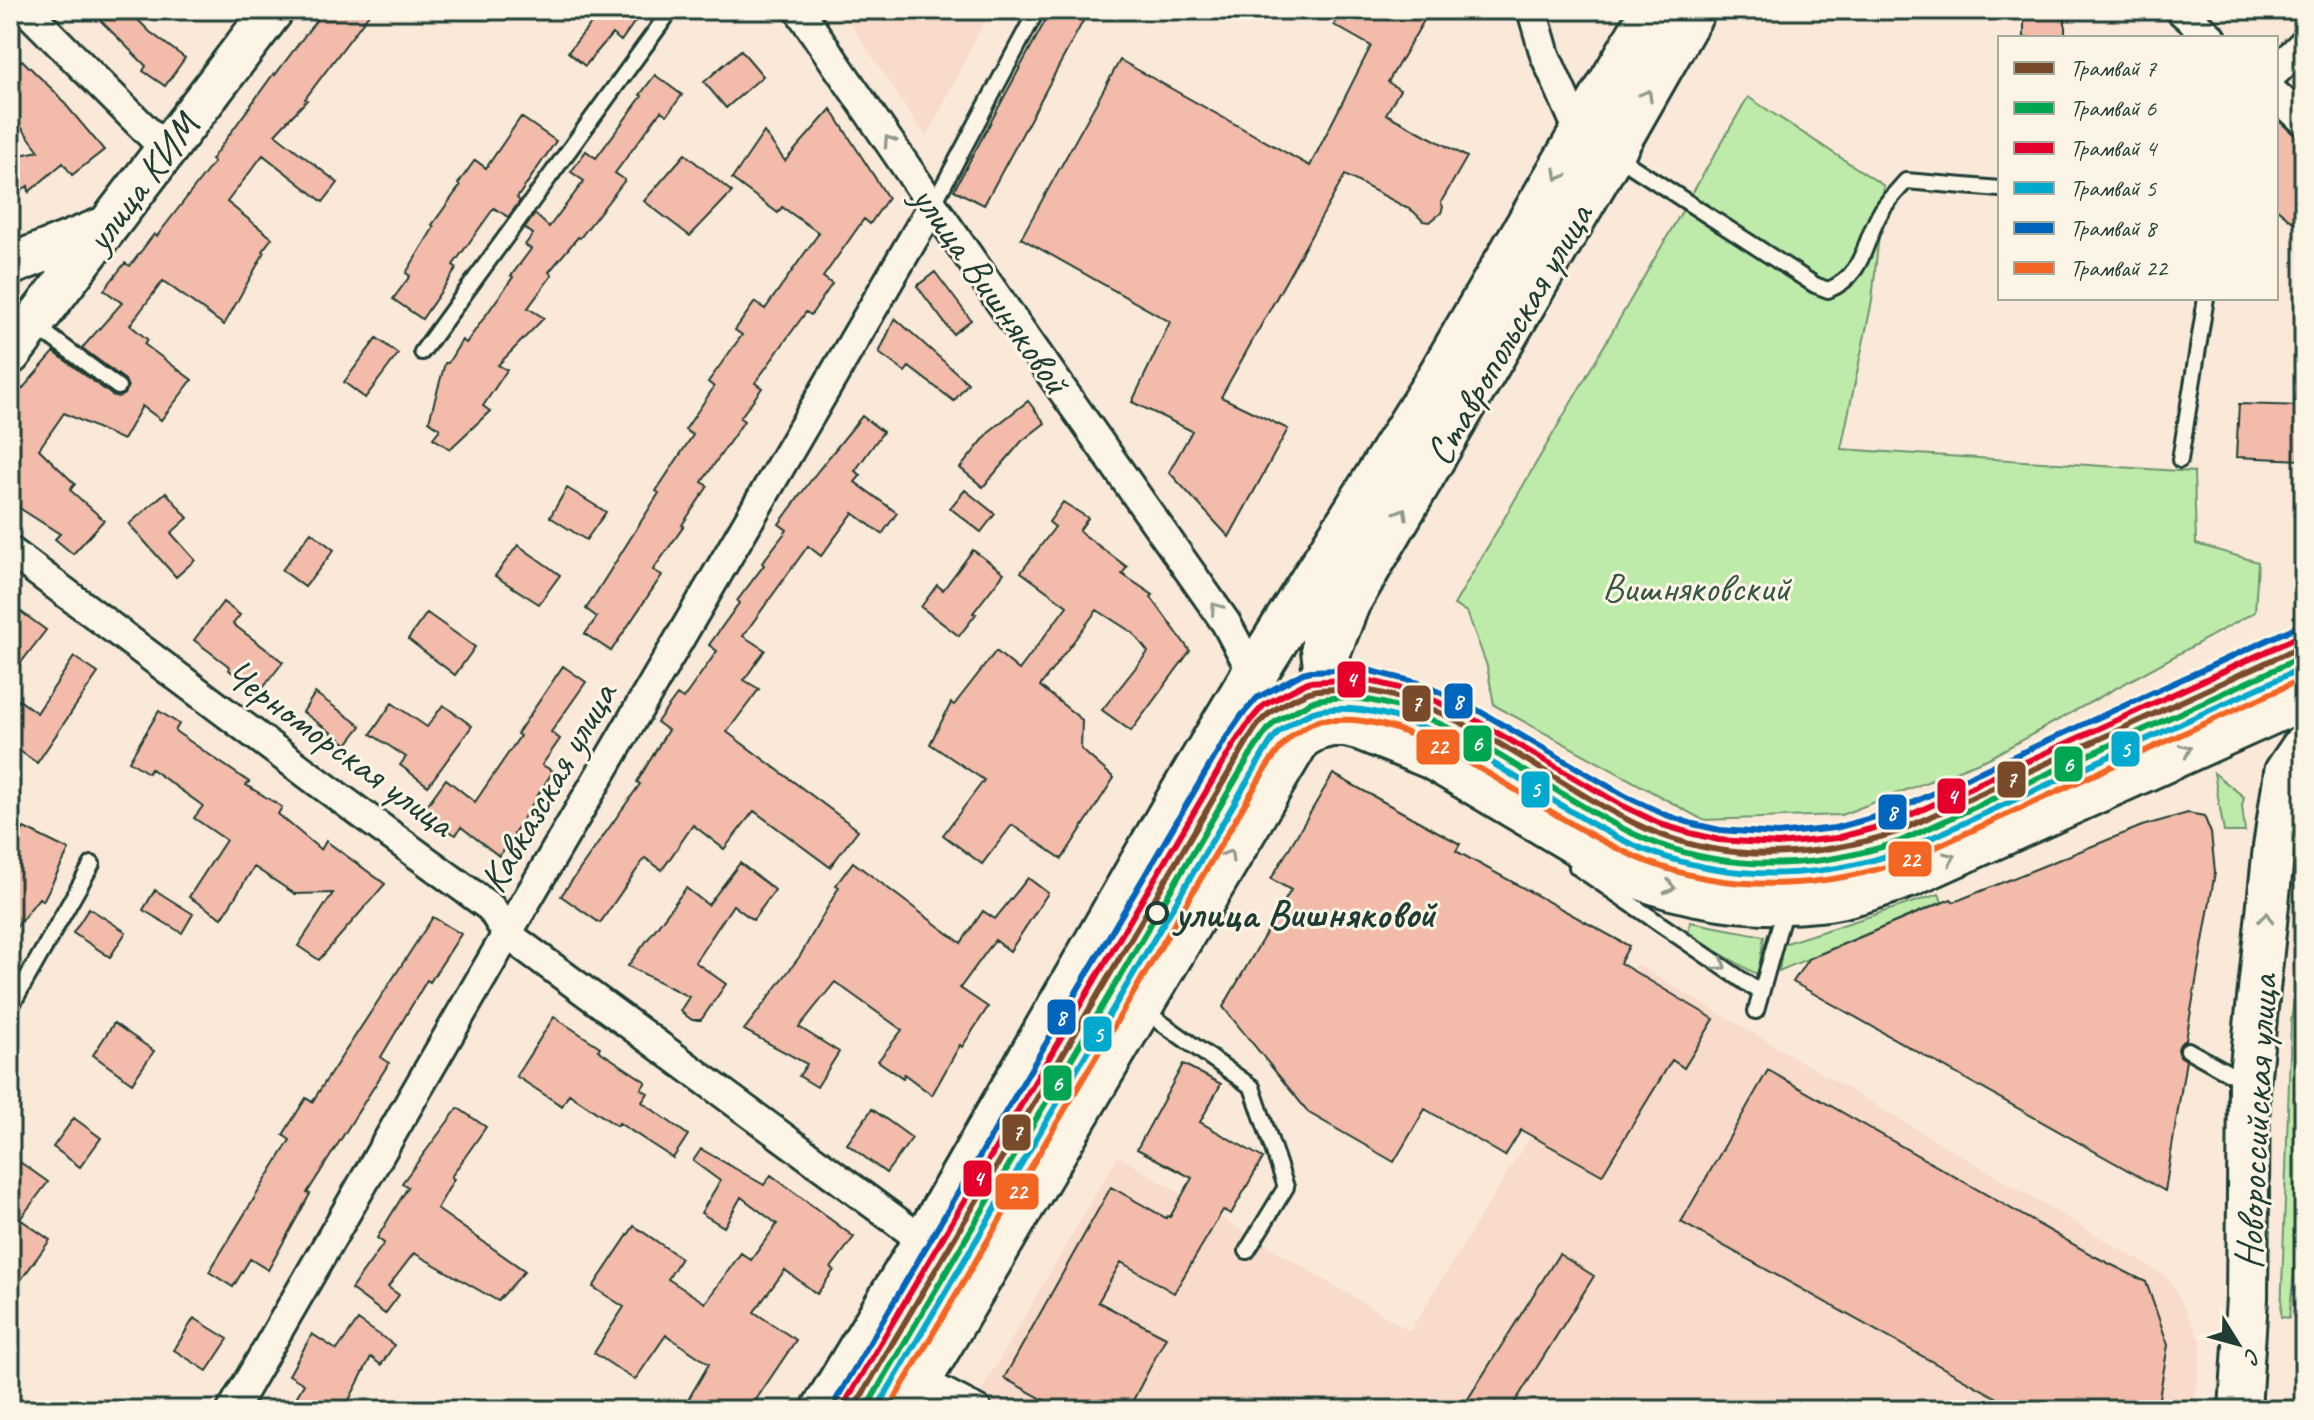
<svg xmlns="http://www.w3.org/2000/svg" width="2314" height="1420" font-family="Caveat,sans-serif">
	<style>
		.built { fill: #f8dbcb }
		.green { fill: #beeba9; stroke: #6e946e; stroke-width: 2 }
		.building { fill: #f3bba9; stroke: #1f3d34; stroke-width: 2 }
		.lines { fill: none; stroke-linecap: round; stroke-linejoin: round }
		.lane-casing { stroke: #1f3d34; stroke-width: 20 }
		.street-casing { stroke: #1f3d34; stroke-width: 34 }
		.secondary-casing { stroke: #1f3d34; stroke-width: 46 }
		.primary-casing { stroke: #1f3d34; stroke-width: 50 }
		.lane { stroke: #fcf5e5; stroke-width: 14 }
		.street { stroke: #fcf5e5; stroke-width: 28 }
		.secondary { stroke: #fcf5e5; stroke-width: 40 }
		.primary { stroke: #fcf5e5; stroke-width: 44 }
		.tram-1-casing { stroke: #fcf5e5; stroke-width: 12 }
		.tram-2-casing { stroke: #fcf5e5; stroke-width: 12 }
		.tram-3-casing { stroke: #fcf5e5; stroke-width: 12 }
		.tram-4-casing { stroke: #fcf5e5; stroke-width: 12 }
		.tram-5-casing { stroke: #fcf5e5; stroke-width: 12 }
		.tram-6-casing { stroke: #fcf5e5; stroke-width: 12 }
		.tram-1 { stroke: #7a4b2a; stroke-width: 6 }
		.tram-2 { stroke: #00a651; stroke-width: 6 }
		.tram-3 { stroke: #e4002b; stroke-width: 6 }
		.tram-4 { stroke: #00a9ce; stroke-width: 6 }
		.tram-5 { stroke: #0065bd; stroke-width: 6 }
		.tram-6 { stroke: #f26522; stroke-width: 6 }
		.oneway { stroke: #8e998c }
		.stop-dot { fill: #fcf5e5; stroke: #1f3d34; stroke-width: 4 }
		.labels { text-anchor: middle; stroke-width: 6; stroke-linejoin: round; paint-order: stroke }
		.street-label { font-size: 40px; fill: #1f3d34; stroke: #fcf5e5 }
		.park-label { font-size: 40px; fill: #375746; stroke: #fcf5e5 }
		.stop-label { font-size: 40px; font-weight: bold; fill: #1f3d34; stroke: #fcf5e5; text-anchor: start }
		.line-badge { stroke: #fcf5e5; stroke-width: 3 }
		.badge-label { font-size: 22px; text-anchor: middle; font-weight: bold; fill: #fff }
	</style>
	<rect width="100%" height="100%" fill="#fae9d9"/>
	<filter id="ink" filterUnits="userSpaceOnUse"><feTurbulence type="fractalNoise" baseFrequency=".0125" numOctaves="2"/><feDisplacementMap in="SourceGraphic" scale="16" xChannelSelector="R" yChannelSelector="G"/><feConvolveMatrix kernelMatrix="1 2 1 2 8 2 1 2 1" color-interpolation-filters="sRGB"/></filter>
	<g filter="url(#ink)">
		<path class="built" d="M841 10H990L927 137 915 121Z
			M1636 964 2169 1278 2202 1344 2194 1410H970L1118 1156 1410 1331Z"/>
		<path class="green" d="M1748 97 1884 186 1872 301 1841 449 2194 472 2196 544 2258 562 2255 612 1987 759 1841 815 1703 820 1494 705 1487 666 1467 612 1454 605Z
			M2214 773 2244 797 2242 806 2245 832H2224Z
			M1939 894 1942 902 1779 971 1783 944Z
			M1690 922 1764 936 1758 975 1688 935Z
			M2304 923V1181L2289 1318 2281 1317 2291 1022Z"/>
		<path class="building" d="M90 10H128L150 32 185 58 165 86 143 71 146 66Z
			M324 10H372L305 99 307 100 275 134 338 183 323 202 263 155 227 202 272 238 262 251 264 253 224 325 163 281 130 325 148 340 144 344 192 380 161 420 142 406 123 440 64 413 39 449 75 484 70 490 104 520 73 554 55 539 60 534 10 502V403L54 352 112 395 118 397 125 394 128 387 125 380 82 348 122 303 104 290 125 263 130 266 154 234 157 236 214 162 211 160 274 73 275 75Z
			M581 10H643L621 41 612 34 585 66 568 52 594 20Z
			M1051 10H1089L984 205 954 190Z
			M1343 10H1430L1388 82 1400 90 1386 114 1467 157 1441 202 1443 207 1441 213 1430 222 1423 221 1413 211 1345 175 1221 397 1288 429 1229 537 1169 472 1192 431 1132 402 1170 322 1021 238 1120 60 1310 166 1371 46 1334 25Z
			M2024 14H2065V38H2024Z
			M741 50 763 76 726 108 704 82Z
			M22 60 55 92 104 150 72 175 63 163 29 192 28 186 10 197V157L39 151 10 112V71Z
			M655 75 682 95 667 115 661 111 615 173 625 180 580 238 578 237 549 272 552 275 528 308 544 318 498 365 507 370 483 406 490 411 450 449 433 438 440 429 429 421 445 363H448L462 340 466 343 513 277 511 276 531 249 525 245 533 234 525 228 535 214 549 227 584 181 571 172 586 151 596 158 642 96 640 95Z
			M831 109 888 198 870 224 864 219 823 277 832 284 811 315 806 312 755 383 762 388 740 418 744 421 702 482 708 486 682 525 684 526 653 570 662 575 611 651 585 634 597 617 586 609 659 493 656 491 693 435 685 430 714 387 708 382 742 335 735 330 755 302 765 309 819 233 782 207 778 213 732 179 764 132 785 161Z
			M521 117 556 141 517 198 520 201 508 217 494 208 453 265 457 268 422 319 393 299 410 276 406 273 434 227 432 225 460 186 458 184 475 160 486 168Z
			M2276 118 2293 134 2304 138V209L2293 222 2276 208Z
			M685 154 732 192 690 236 644 201Z
			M935 272 971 320 953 334 917 286Z
			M895 318 968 383 954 401 909 367 905 372 879 353Z
			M377 338 398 354 365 398 344 382Z
			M1028 401 1045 423 1022 441 983 487 960 468 991 430Z
			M2239 404 2304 406V460L2236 457Z
			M862 416 883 432 855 471 861 475 855 482 897 513 882 534 853 513 821 556 808 546 743 636 765 650 744 680 759 689 727 732 858 830 830 867 754 811 724 849 693 825 662 870 645 858 600 923 561 896 640 784 637 782 668 730 657 722 677 695 683 699 717 651 709 645 739 603 737 601 764 565 762 563 787 530 779 524 817 472Z
			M567 488 606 512 586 540 550 517Z
			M965 490 995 514 981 532 950 508Z
			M166 492 188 518 171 533 195 560 176 577 129 524Z
			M1063 502 1088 518 1079 531 1127 567 1122 574 1153 595 1151 597 1190 651 1131 731 1102 710 1148 652 1133 633 1097 610 1040 686 1082 720 1081 749 1114 778 1062 859 1012 825 982 864 943 835 984 780 930 744 951 703 954 705 996 651 1019 670 1067 606 1021 572 1055 527 1049 522Z
			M311 532 334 550 305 587 282 570Z
			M518 545 560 575 539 604 495 576Z
			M973 550 1004 573 973 613 976 614 959 636 921 607 937 585 943 590Z
			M223 602 240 615 233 624 283 662 259 693 229 670 230 667 194 640Z
			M20 611 46 630 10 677V623Z
			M427 613 475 647 455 675 408 639Z
			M74 657 98 673 37 763 10 744V712L19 700 37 713Z
			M563 666 586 682 551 732 560 739 542 765 553 771 514 833 516 834 499 856 461 827 456 835 420 815 446 779 475 802 520 736 517 734Z
			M315 693 361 726 347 744 303 712Z
			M392 703 427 727 443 705 472 726 428 786 400 765 406 757 371 734Z
			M159 711 179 724 175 731 249 782 246 785 282 807 278 814 321 850 326 841 385 884 319 960 298 946 333 893 295 894 254 867 222 918 189 897 226 840 194 818 203 806 151 769 148 773 129 761Z
			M1333 774 1460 844 1456 851 1629 946 1620 963 1714 1019 1684 1068 1672 1060 1602 1175 1521 1130 1505 1156 1425 1109 1394 1162 1309 1113 1223 1007 1291 890 1271 879Z
			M2188 813 2204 816 2211 833 2215 872 2186 1040 2180 1044 2178 1049 2180 1056 2186 1060 2165 1191 1793 982 1808 959 1951 899 1954 902 2142 826Z
			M24 828 69 850 43 901 39 898 10 935V852Z
			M853 862 961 943 983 911 995 919 1028 878 1048 893 1010 951 995 940 960 988 988 1007 962 1047 960 1045 932 1095 904 1074 903 1078 878 1061 902 1030 835 982 799 1027 839 1052 817 1087 799 1076 807 1064 744 1030 800 956 839 887 836 885Z
			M740 863 775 890 753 920 733 905 695 962 726 984 701 1020H692L680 1011 689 997 628 966 686 888 708 905Z
			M155 890 193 914 182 933 143 910Z
			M89 908 126 932 110 957 73 933Z
			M433 917 461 934 430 982 427 980 381 1057 389 1063 307 1193 310 1194 268 1270 250 1259 233 1287 209 1272 290 1140 283 1135 306 1098 312 1102Z
			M554 1017 600 1047 598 1050 646 1082 641 1089 648 1093 642 1102 688 1135 673 1158 619 1123 617 1126 569 1094 562 1106 516 1076Z
			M114 1023 154 1051 132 1083 93 1055Z
			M1183 1064 1221 1084 1200 1122 1263 1158 1231 1214 1223 1210 1174 1293 1121 1262 1098 1302 1166 1337 1128 1410H1062L1004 1378 1111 1187 1166 1218 1167 1216 1170 1217 1192 1178 1137 1149Z
			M1768 1070 2094 1256 2146 1282 2168 1345 2157 1410H2019L1681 1222Z
			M458 1108 486 1127 451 1177 454 1179 437 1209 525 1271 498 1301 414 1253 388 1287 399 1295 385 1314 351 1289 384 1243 377 1238 408 1187 402 1183Z
			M872 1109 912 1138 886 1173 847 1144Z
			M74 1118 101 1138 80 1167 53 1147Z
			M701 1149 764 1185 771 1175 854 1237 831 1268 834 1270 817 1294 785 1270 754 1312 796 1340 749 1410H682L709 1364 666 1335 635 1380 594 1353 624 1307 593 1287 634 1226 681 1258 668 1279 705 1303 741 1253 751 1260 777 1224 741 1197 724 1227 701 1213 720 1181 693 1161Z
			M10 1155 48 1182 20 1219 50 1240 10 1295Z
			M1559 1254 1594 1276 1510 1410H1461Z
			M194 1318 228 1339 207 1371 174 1350Z
			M358 1320 394 1345 381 1365 371 1357 344 1410H289L304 1384 289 1375 312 1334 337 1350Z"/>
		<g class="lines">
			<defs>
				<path id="lane" d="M1616 156 1815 285 1828 290C1866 275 1863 240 1882 210 1888 200 1898 190 1906 181L2000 189
					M933 205 1037 10
					M36 326 118 387
					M422 352 671 10
					M2180 460 2206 298
					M1577 867 1761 993
					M10 1008 92 864
					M1142 1009 1252 1087 1286 1187 1247 1251
					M1756 1011 1785 908
					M2188 1050 2245 1082"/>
				<path id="street" d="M26 10 166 150
					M799 10 922 190 1226 623 1273 711 1281 722 1299 737
					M1532 10 1545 55 1581 136
					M2180 10 2212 38
					M2276 71 2304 43
					M2276 95 2304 121
					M10 551 318 782 491 908 507 934 925 1242
					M919 1380 977 1410
					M232 1410 507 934 933 205"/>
				<path id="secondary" d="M10 265 108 226
					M10 354 273 10
					M1299 737 1314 692 1349 604 1613 154 1695 10
					M2240 1410 2247 1298 2249 1084 2274 847 2285 772 2304 744"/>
				<path id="primary" d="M1351 555C1338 586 1319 623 1325 658 1328 672 1339 684 1348 695 1359 709 1375 722 1390 731
					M824 1410 925 1242 1173 810 1253 676 1435 385 1654 10
					M901 1410 1299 737 1315 728 1331 724H1346L1362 728 1431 756 1625 871C1685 896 1754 906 1819 899 1850 896 1880 884 1909 875L2304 697"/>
			</defs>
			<use href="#lane" class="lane-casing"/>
			<use href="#street" class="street-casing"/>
			<use href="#secondary" class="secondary-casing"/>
			<use href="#primary" class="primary-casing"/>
			<use href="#lane" class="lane"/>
			<use href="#street" class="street"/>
			<use href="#secondary" class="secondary"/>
			<use href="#primary" class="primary"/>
			<defs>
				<path id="tram-1" d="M853 1410 1241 752C1249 739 1257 722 1270 713 1278 707 1303 693 1313 691 1320 689 1329 690 1337 689 1448 685 1559 795 1659 834 1736 864 1820 857 1897 832L2304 645"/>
				<path id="tram-2" d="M865 1410 1249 757C1257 746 1264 732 1274 723 1280 718 1288 715 1295 711 1302 707 1310 702 1317 700 1426 679 1558 808 1658 844 1737 873 1822 868 1901 841L2304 656"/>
				<path id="tram-3" d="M844 1405 1233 746 1250 721 1264 705 1308 682 1362 679 1416 692 1470 717 1623 806 1663 825 1690 833 1719 840 1778 844 1837 838 1893 823 2300 636"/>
				<path id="tram-4" d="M876 1410 1258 763C1265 752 1272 736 1283 729 1293 722 1310 712 1321 710 1434 694 1553 819 1656 854 1738 882 1824 879 1905 850L2304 667"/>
				<path id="tram-5" d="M836 1400 1224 741 1242 715 1257 698 1303 673 1311 671 1363 669 1419 683 1474 708 1627 797 1666 815 1693 824 1720 830 1778 834 1835 828 1890 813 2296 627"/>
				<path id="tram-6" d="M888 1410 1266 768C1281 746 1292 730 1319 721 1324 719 1332 720 1337 720 1370 718 1400 729 1430 743 1506 777 1571 832 1648 862 1731 894 1827 889 1910 859L2304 678"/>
			</defs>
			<use href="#tram-1" class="tram-1-casing"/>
			<use href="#tram-2" class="tram-2-casing"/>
			<use href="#tram-3" class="tram-3-casing"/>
			<use href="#tram-4" class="tram-4-casing"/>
			<use href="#tram-5" class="tram-5-casing"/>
			<use href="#tram-6" class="tram-6-casing"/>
			<use href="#tram-1" class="tram-1"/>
			<use href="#tram-2" class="tram-2"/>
			<use href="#tram-3" class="tram-3"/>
			<use href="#tram-4" class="tram-4"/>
			<use href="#tram-5" class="tram-5"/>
			<use href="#tram-6" class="tram-6"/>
		</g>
		<defs><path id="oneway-chevron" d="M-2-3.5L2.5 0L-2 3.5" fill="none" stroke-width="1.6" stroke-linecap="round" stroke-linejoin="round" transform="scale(2)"/></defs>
		<g class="oneway">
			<use href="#oneway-chevron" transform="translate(1647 95) rotate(-60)"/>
			<use href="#oneway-chevron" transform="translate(889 141) rotate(-124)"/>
			<use href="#oneway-chevron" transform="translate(1559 175) rotate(120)"/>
			<use href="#oneway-chevron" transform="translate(1402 513) rotate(-60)"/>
			<use href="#oneway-chevron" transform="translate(1216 608) rotate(-125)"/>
			<use href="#oneway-chevron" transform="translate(2186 750) rotate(-25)"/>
			<use href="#oneway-chevron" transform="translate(1229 855) rotate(-59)"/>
			<use href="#oneway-chevron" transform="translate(1950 858) rotate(-23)"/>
			<use href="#oneway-chevron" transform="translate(1670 887) rotate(14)"/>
			<use href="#oneway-chevron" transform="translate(2266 918) rotate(-84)"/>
			<use href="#oneway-chevron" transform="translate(1721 965) rotate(34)"/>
		</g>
	</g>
	<circle class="stop-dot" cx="1157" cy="913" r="10"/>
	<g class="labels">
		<g class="street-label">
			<text transform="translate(141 182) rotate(-53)" y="14">улица КИМ</text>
			<text transform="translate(992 289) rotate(55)" y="14">улица Вишняковой</text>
			<text transform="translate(1508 334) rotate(-60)" y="14">Ставропольская улица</text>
			<text transform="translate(340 747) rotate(36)" y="14">Черноморская улица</text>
			<text transform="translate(547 787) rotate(-60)" y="14">Кавказская улица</text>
			<text transform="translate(2255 1122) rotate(-87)" y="14">Новороссийская улица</text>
		</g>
		<g class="park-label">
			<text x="1696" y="601">Вишняковский</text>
		</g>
		<g class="stop-label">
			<text x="1175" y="927">улица Вишняковой</text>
		</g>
	</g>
	<g class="line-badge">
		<rect x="1336" y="660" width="31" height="39" rx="8" fill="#e4002b"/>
		<rect x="1443" y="682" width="31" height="38" rx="8" fill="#0065bd"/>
		<rect x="1401" y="684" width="31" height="39" rx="8" fill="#7a4b2a"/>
		<rect x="1462" y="724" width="31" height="39" rx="8" fill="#00a651"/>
		<rect x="1415" y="728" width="46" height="38" rx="8" fill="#f26522"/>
		<rect x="2110" y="730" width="31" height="38" rx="8" fill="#00a9ce"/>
		<rect x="2053" y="745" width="31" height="38" rx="8" fill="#00a651"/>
		<rect x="1996" y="760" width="31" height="39" rx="8" fill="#7a4b2a"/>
		<rect x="1520" y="770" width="31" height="39" rx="8" fill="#00a9ce"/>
		<rect x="1936" y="777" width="31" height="38" rx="8" fill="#e4002b"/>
		<rect x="1877" y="793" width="31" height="38" rx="8" fill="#0065bd"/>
		<rect x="1887" y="840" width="46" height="38" rx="8" fill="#f26522"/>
		<rect x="1046" y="998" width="31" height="38" rx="8" fill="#0065bd"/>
		<rect x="1082" y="1015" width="31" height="38" rx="8" fill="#00a9ce"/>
		<rect x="1042" y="1064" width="31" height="38" rx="8" fill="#00a651"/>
		<rect x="1001" y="1113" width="31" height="39" rx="8" fill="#7a4b2a"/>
		<rect x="962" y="1159" width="31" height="39" rx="8" fill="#e4002b"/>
		<rect x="994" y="1172" width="46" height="39" rx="8" fill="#f26522"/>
	</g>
	<g class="badge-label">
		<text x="1351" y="687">4</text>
		<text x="1458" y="709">8</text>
		<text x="1416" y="711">7</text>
		<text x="1477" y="751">6</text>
		<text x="1438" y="754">22</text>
		<text x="2125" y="757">5</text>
		<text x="2068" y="772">6</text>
		<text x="2011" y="787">7</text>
		<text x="1535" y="797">5</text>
		<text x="1952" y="804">4</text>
		<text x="1892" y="820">8</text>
		<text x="1910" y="867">22</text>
		<text x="1061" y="1025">8</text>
		<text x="1098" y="1042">5</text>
		<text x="1057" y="1091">6</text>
		<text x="1017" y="1140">7</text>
		<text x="978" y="1186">4</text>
		<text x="1017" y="1199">22</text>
	</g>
	<rect width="2314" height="1420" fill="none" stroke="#fcf5e5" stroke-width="40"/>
	<rect x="20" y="20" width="2274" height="1380" fill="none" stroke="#1f3d34" stroke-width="3" filter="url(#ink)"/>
	<rect x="1998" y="36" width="280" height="264" fill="#fcf5e5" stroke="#a4ab9e" stroke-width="2"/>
	<rect x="2014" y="62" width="40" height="12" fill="#7a4b2a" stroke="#a4ab9e" stroke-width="2"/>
	<text x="2070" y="76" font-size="24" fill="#1f3d34">Трамвай 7</text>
	<rect x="2014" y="102" width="40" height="12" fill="#00a651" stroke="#a4ab9e" stroke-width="2"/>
	<text x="2070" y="116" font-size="24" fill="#1f3d34">Трамвай 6</text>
	<rect x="2014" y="142" width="40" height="12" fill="#e4002b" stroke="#a4ab9e" stroke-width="2"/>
	<text x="2070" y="156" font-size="24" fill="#1f3d34">Трамвай 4</text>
	<rect x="2014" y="182" width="40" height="12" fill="#00a9ce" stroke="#a4ab9e" stroke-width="2"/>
	<text x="2070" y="196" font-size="24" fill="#1f3d34">Трамвай 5</text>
	<rect x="2014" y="222" width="40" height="12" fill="#0065bd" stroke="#a4ab9e" stroke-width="2"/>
	<text x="2070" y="236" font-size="24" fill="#1f3d34">Трамвай 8</text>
	<rect x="2014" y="262" width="40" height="12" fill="#f26522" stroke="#a4ab9e" stroke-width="2"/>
	<text x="2070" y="276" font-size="24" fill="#1f3d34">Трамвай 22</text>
	<g transform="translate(2238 1344) rotate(127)" stroke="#fcf5e5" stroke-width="6" paint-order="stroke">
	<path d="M0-6L14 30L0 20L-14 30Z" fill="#1f3d34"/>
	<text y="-12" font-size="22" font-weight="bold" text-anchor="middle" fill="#1f3d34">С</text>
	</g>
</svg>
